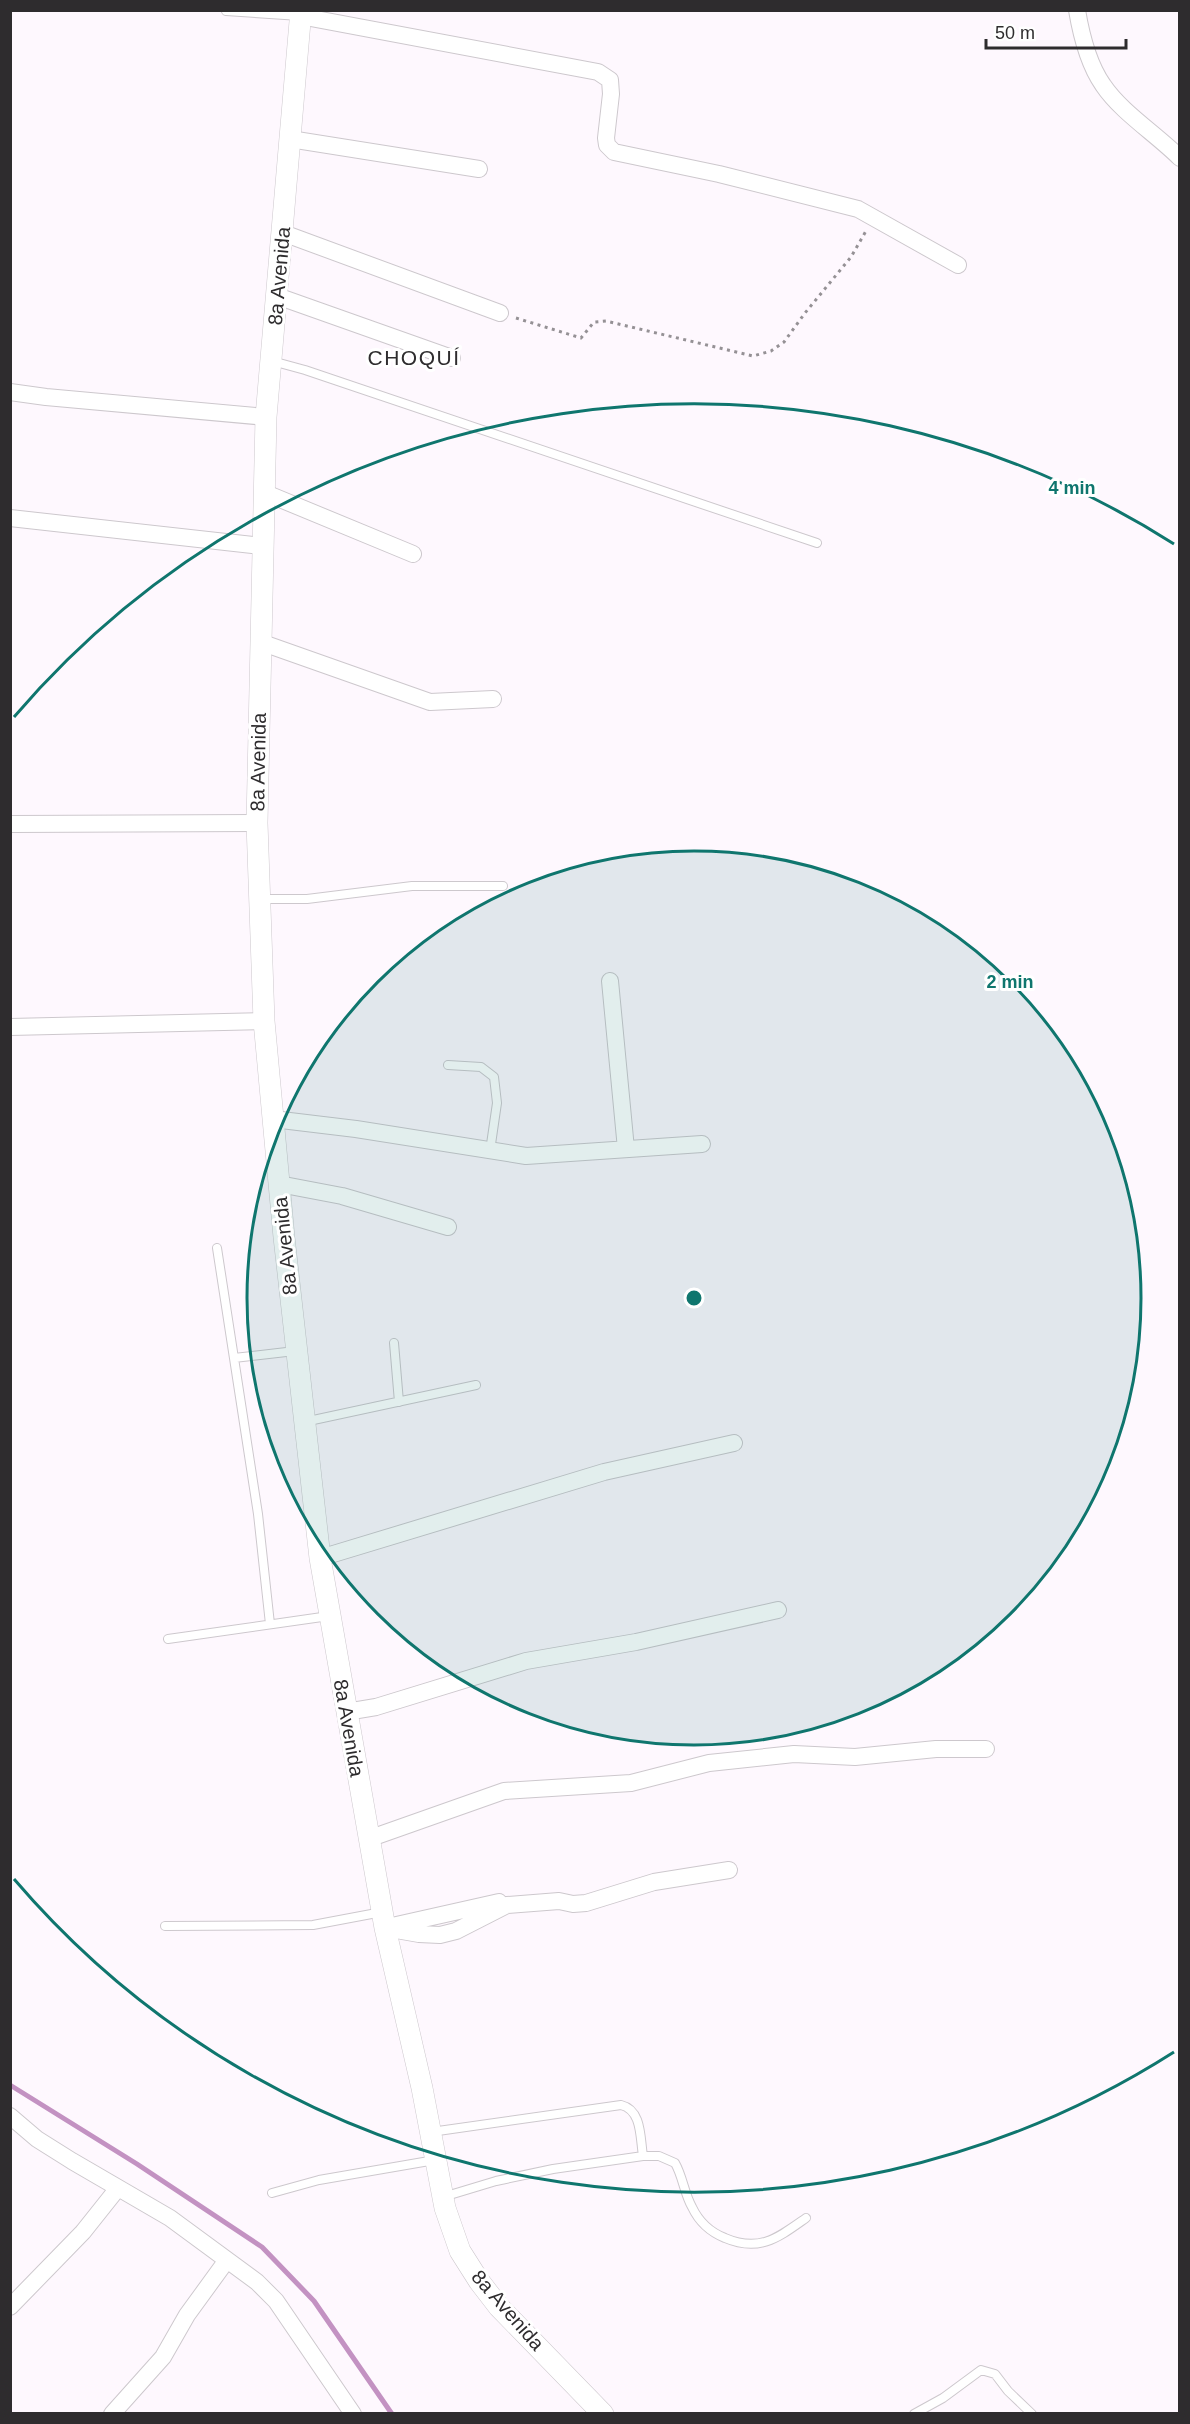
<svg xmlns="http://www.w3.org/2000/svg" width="1190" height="2424" font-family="Helvetica,sans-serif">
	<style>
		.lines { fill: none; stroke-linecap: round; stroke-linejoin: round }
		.stream { stroke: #c392c2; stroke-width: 5 }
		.service-casing { stroke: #cdc8cd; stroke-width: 10 }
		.minor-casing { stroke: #cdc8cd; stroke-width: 18 }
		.tertiary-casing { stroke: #cdc8cd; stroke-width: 22 }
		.path { stroke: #959195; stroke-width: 3; stroke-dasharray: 3 4.5; stroke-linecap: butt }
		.service { stroke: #fff; stroke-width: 8 }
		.minor { stroke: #fff; stroke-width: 16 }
		.tertiary { stroke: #fff; stroke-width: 21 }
		.ring { fill: none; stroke: #0f766e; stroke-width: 3 }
		.labels { text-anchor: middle; stroke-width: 6; stroke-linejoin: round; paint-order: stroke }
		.street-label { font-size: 20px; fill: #2e2c2e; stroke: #fff }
		.neighbourhood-label { font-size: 21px; letter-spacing: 1.5px; fill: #2e2c2e; stroke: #fff }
		.centre { fill: #0f766e; stroke: #fff; stroke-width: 3 }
		.ring-label { font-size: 18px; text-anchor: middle; font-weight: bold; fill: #0f766e; stroke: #fff; stroke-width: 6; stroke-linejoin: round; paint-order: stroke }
	</style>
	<rect width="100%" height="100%" fill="#fef8fe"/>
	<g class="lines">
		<path class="stream" d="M10 2085 137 2164 262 2247 314 2301 392 2414"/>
		<defs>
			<path id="service" d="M226 11 300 16
				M272 361 305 370 817 543
				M261 899H307L412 886H503
				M448 1065 481 1067 494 1077 497 1103 490 1151
				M217 1248 258 1514 270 1624
				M394 1343 399 1402
				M234 1358 295 1351
				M304 1422 476 1385
				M168 1639 329 1616
				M165 1926 313 1925 382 1912
				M431 2132 621 2105C642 2110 640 2137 643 2156
				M272 2193 319 2180 435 2160
				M443 2197 496 2181 553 2169 643 2156H659L675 2163C683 2177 684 2193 692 2207 699 2222 710 2232 725 2238 760 2253 779 2237 806 2218
				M914 2414 943 2398 981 2370 995 2374 1008 2391 1032 2414"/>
			<path id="minor" d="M1077 10C1081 34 1089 65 1103 85 1121 112 1156 134 1180 158
				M300 16 598 72 610 80 611 94 606 138 607 145 614 152 719 174 858 209 958 265
				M290 139 479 169
				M283 233 500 313
				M277 296 452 358
				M10 392 46 397 266 417
				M263 492 413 554
				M10 518 262 546
				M260 642 430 702 493 699
				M10 824 257 823
				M610 981 626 1149
				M10 1027 264 1021
				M273 1119 356 1129 526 1156 702 1144
				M279 1184 342 1196 448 1227
				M320 1558 604 1472 734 1443
				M346 1712 376 1707 526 1661 636 1642 778 1610
				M368 1839 504 1791 631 1783 709 1763 794 1754 855 1757 936 1749H986
				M392 1926 499 1902
				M385 1928 419 1934 440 1935 456 1931 507 1905 559 1901 573 1904 586 1903 654 1882 729 1870
				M10 2116 37 2139 72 2161 170 2218 257 2282 276 2301 353 2414
				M10 2307 83 2232 118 2188
				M112 2414 163 2357 187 2315 227 2260"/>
			<path id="tertiary" d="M301 10 266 417 257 823 264 1021 284 1237 320 1558 385 1928 422 2088 445 2208 460 2251 479 2281 499 2307 603 2414"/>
		</defs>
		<use href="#service" class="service-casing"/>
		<use href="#minor" class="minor-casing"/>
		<use href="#tertiary" class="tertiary-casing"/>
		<path class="path" d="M516 318 581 338 594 322 606 321 753 356 771 351 784 342 805 313 851 257 866 231"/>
		<use href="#service" class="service"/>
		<use href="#minor" class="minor"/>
		<use href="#tertiary" class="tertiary"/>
	</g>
	<circle cx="694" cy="1298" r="447" fill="#0f766e" fill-opacity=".12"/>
	<g class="ring">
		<circle cx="694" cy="1298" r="447"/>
		<path d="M1174 2052A894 894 0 0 1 14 1879M14 717A894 894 0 0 1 1174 544"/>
	</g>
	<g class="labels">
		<g class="street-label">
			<text transform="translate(279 276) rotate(-85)" y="7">8a Avenida</text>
			<text transform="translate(258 762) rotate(-89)" y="7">8a Avenida</text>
			<text transform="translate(285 1246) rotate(-96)" y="7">8a Avenida</text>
			<text transform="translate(349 1728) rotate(80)" y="7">8a Avenida</text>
			<text transform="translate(508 2310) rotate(49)" y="7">8a Avenida</text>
		</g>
		<g class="neighbourhood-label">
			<text x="414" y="365">CHOQUÍ</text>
		</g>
	</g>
	<circle cx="694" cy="1298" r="9" class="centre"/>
	<g class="ring-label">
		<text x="1072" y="494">4 min</text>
		<text x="1010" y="988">2 min</text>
	</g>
	<rect width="1190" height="2424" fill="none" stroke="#2e2c2e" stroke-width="24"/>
	<path d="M986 39v9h140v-9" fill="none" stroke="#2e2c2e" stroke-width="3"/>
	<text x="995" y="39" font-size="18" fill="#2e2c2e" stroke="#ffffff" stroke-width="4.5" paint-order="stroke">50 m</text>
</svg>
